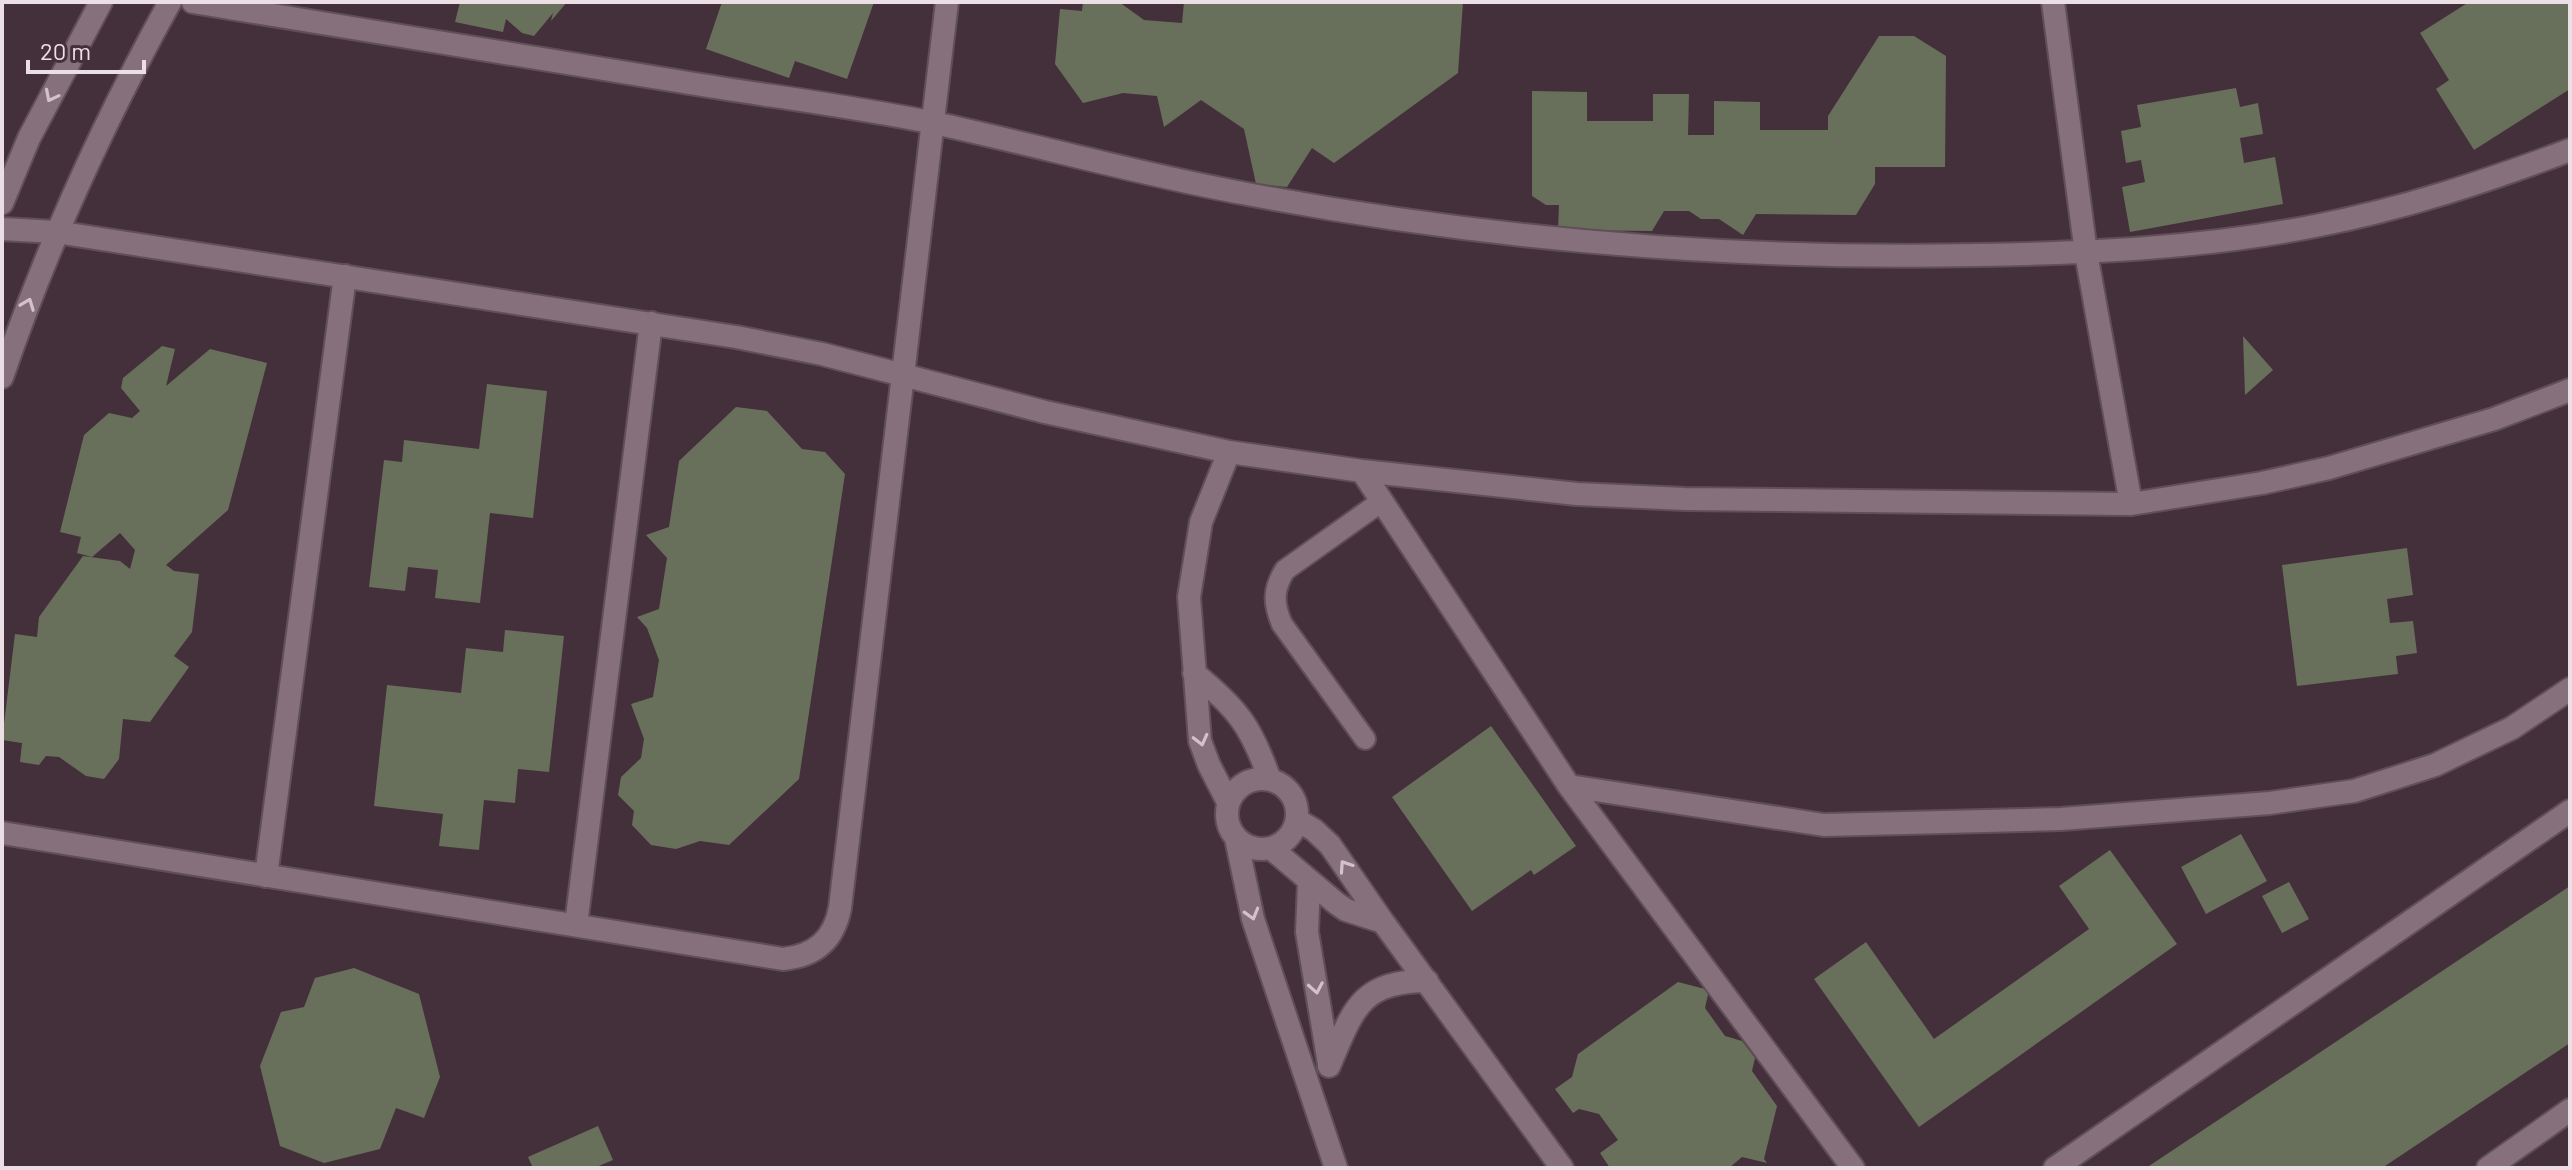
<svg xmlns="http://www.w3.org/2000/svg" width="2572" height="1170" font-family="Barlow,sans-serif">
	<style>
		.building { fill: #68705b }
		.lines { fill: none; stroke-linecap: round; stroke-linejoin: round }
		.service-casing { stroke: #604f59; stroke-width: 24 }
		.minor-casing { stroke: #604f59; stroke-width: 26 }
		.tertiary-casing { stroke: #604f59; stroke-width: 26 }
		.service { stroke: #86707c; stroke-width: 20 }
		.minor { stroke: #86707c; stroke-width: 22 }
		.tertiary { stroke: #86707c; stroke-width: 22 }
		.oneway { stroke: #d2c2cb }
	</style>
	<rect width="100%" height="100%" fill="#44303b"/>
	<path class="building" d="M460 2H567L551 21 553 13 534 36 522 33 506 19 503 32 455 22Z
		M722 2H874L847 79 795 61 789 78 706 49Z
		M1083 2H1119L1144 20 1182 23 1184 2H1463L1458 73 1334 163 1312 148 1287 187 1256 184 1244 129 1201 100 1164 127 1157 96 1123 93 1083 103 1055 64 1060 9 1082 11Z
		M2469 2H2570V89L2474 150 2436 89 2449 80 2420 33Z
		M1879 36H1914L1946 56 1945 167H1875V184L1856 215 1756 214 1743 235 1719 219H1701L1689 211H1664L1652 231 1558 230 1559 205H1546L1532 196V91L1587 92V121H1653V94H1689L1688 135H1714V101L1760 102V130H1828V116Z
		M2236 88 2240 107 2258 103 2263 134 2240 138 2244 163 2275 157 2283 204 2130 232 2122 187 2145 182 2141 160 2126 163 2121 131 2141 127 2137 105Z
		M2243 336 2273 370 2245 395Z
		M162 346 175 349 166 386 210 349 267 363 228 510 166 565 174 571 199 574 192 632 174 656 189 667 150 722 123 719 119 759 104 779 86 776 59 757 46 756 39 765 20 762 22 743 2 740 15 634 37 637 39 617 83 556 120 561 130 569 135 550 120 533 92 557 77 553 81 537 60 532 84 435 109 413 132 418 140 411 121 388 123 378Z
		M487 384 547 391 533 518 490 513 480 603 435 598 438 570 408 567 405 591 369 587 384 460 402 462 404 440 479 449Z
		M736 407 767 411 802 449 825 452 845 474 799 779 729 845 700 841 676 849 651 845 632 825 634 811 618 795 621 777 641 758 644 739 631 704 653 697 659 660 647 628 637 617 659 609 667 558 646 535 669 527 679 461Z
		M2407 548 2413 595 2387 599 2390 623 2413 621 2417 653 2396 656 2398 674 2297 686 2282 565Z
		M505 630 564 636 549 772 518 769 515 803 484 800 479 850 439 846 443 814 374 806 387 685 461 693 466 648 503 652Z
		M1491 726 1576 846 1534 875 1531 870 1472 911 1392 797Z
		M2241 834 2267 881 2206 914 2181 867Z
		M2110 850 2177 944 1919 1127 1814 979 1866 942 1934 1039 2089 929 2059 886Z
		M2289 882 2309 919 2282 933 2262 896Z
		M2570 886V1043L2382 1168H2146Z
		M354 968 419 994 440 1077 424 1118 396 1108 380 1149 324 1163 280 1146 260 1066 281 1012 304 1007 315 978Z
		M1678 982 1709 990 1705 1008 1725 1036 1742 1041 1755 1058 1752 1071 1777 1106 1764 1159 1767 1163 1742 1157 1729 1168H1610L1600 1153 1618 1140 1599 1114 1579 1109 1573 1113 1555 1089 1572 1077 1578 1054Z
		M598 1126 613 1160 594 1168H533L528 1157Z"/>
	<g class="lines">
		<defs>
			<path id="service" d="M1365 739 1282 624C1273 603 1273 589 1285 570L1382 501"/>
			<path id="minor" d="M193 2C356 29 520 55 683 82 767 96 852 106 934 123 1037 145 1138 174 1242 193 1484 239 1731 260 1977 255 2090 253 2203 248 2315 226 2403 209 2487 181 2570 150
				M2053 2 2086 253 2131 504
				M2 229 56 232 736 337 822 354 1045 412 1229 452 1362 471 1577 494 1685 499 2131 504 2262 483 2329 468 2494 419 2570 390
				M1362 471 1569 786 1853 1168
				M1194 673C1238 709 1251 726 1270 780
				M1227 814a35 35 0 1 1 70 0a35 35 0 1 1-70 0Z
				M1569 786 1824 825 2061 819 2270 803 2354 791 2435 765 2512 728 2570 689
				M1228 802 1209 765 1200 741 1189 597 1201 522 1229 452
				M1297 820 1314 830 1330 845 1383 922 1562 1168
				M2 833 783 959C816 956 834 939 840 908L947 2
				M1236 838 1253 919 1336 1168
				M1272 849 1336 903 1346 910 1383 922
				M266 876 345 276
				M1309 883 1307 932 1329 1064
				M576 925 651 323
				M1329 1066C1353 1011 1359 981 1427 981
				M2055 1168 2570 811
				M2488 1168 2570 1110"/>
			<path id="tertiary" d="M2 203 29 138 101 2
				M2 377C47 246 103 123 170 2"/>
		</defs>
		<use href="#service" class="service-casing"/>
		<use href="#minor" class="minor-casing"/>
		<use href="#tertiary" class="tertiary-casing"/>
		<use href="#service" class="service"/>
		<use href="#minor" class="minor"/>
		<use href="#tertiary" class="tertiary"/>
	</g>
	<defs><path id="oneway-chevron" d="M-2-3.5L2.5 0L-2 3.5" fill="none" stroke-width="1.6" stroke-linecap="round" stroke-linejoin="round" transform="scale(2)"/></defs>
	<g class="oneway">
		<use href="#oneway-chevron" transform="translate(51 96) rotate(117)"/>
		<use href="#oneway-chevron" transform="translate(28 304) rotate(-69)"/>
		<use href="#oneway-chevron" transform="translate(1201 740) rotate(76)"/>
		<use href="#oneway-chevron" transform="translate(1345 866) rotate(-124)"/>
		<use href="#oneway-chevron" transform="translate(1252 914) rotate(74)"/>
		<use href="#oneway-chevron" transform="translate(1316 988) rotate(80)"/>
	</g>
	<rect width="2572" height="1170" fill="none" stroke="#ebdee5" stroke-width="8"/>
	<path d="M28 60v12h116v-12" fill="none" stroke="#ebdee5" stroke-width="4"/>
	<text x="40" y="60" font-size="24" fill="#ebdee5" stroke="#44303b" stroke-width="6" paint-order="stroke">20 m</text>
</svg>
